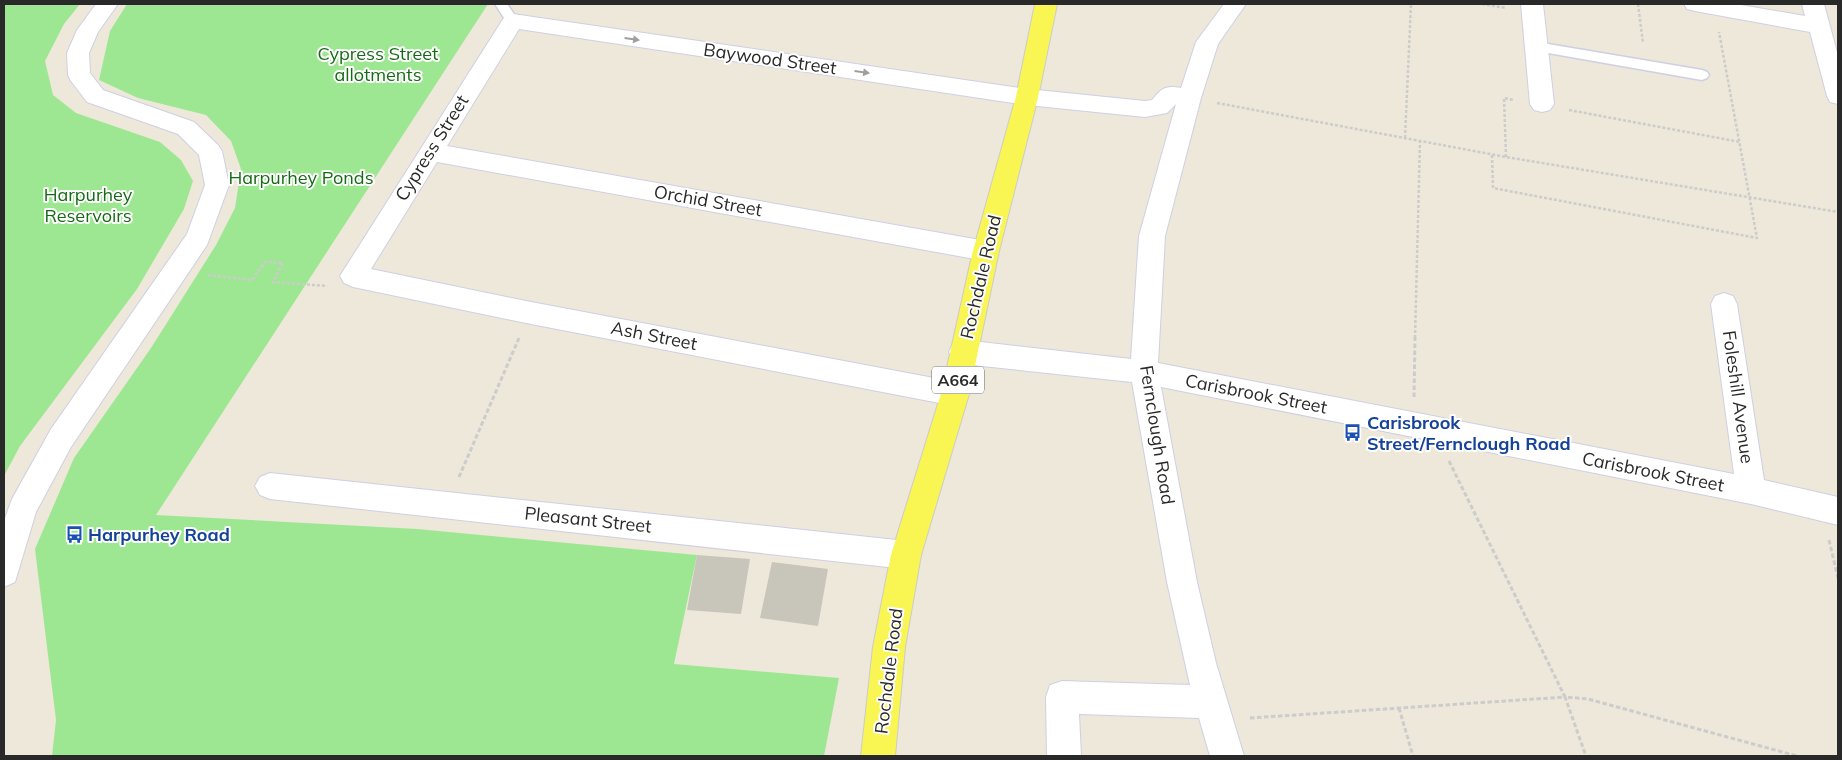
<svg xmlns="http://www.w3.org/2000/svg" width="1842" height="760" font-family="Mulish,sans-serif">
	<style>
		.green { fill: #9ee792 }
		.building { fill: #c8c5ba }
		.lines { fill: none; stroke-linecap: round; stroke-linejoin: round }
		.lane-casing { stroke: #cfcfe3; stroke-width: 3 }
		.street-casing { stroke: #cfcfe3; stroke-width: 2 }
		.secondary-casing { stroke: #cfcfe3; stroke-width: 2 }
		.primary-casing { stroke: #ccc; stroke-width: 2 }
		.path-far1 { stroke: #ccc; stroke-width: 2.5; stroke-dasharray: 3 2; stroke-linecap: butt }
		.path { stroke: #ccc; stroke-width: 3; stroke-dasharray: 4.5 2.5; stroke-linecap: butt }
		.lane { fill: #fff; fill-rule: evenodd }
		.street { fill: #fff; fill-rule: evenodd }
		.secondary { fill: #fff; fill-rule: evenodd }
		.primary { fill: #f9f552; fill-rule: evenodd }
		.oneway { fill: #9f9f9f }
		.labels { text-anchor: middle; stroke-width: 4; stroke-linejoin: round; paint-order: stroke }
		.shield { fill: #fff; stroke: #696969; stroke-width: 1 }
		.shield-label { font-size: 16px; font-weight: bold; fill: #292929 }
		.park-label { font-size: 18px; fill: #156a15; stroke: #fff }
		.street-label { font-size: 18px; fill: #292929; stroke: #fff }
		.transit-label { font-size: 18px; font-weight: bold; fill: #164399; stroke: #fff; text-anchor: start }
	</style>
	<rect width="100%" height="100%" fill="#ede8da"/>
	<path class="green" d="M4 4H80L64 24 45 61 53 95 76 113 160 142 181 160 193 181 184 209 137 289 20 446 4 476Z
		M127 4H488L156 515 417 529 697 555 674 664 839 678 824 756H52L56 720 35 549 74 458 151 348 216 245 235 208 241 169 231 141 206 115 138 98 99 80 110 31Z"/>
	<path class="building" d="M697 555 750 559 741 614 687 610Z
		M772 562 828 569 818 626 760 618Z"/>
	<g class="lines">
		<defs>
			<path id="lane" d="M495 4H507L519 21 518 24H508Z
				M1536 42 1702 70 1707 72 1709 75 1707 78 1702 80 1531 50 1529 47 1531 44Z"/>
			<path id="street" d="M1224 4H1246L1218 44 1201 98 1165 236 1158 363 1734 474 1711 304 1715 296 1724 293 1733 296 1737 304 1764 480 1838 497V525L1751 504 1161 387 1197 582 1216 663 1244 756H1210L1199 718 1079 714 1081 756H1047L1046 697 1050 685 1062 681 1190 685 1167 582 1132 382 963 364 953 360 949 352 953 344 963 340 1131 359 1139 236 1176 104 1167 113 1145 117 1027 105 519 29 447 146 986 241 995 244 999 251 995 258 986 261 437 162 371 269 531 302 955 382 965 385 969 394 965 403 955 406 531 324 353 287 344 283 340 276 505 16 513 14 1027 89 1145 101 1152 100C1161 88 1166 85 1181 88L1196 42Z
				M1521 4H1543L1554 104 1550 110 1542 112 1534 110 1530 104Z
				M1684 4H1735L1805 16 1802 4H1824L1838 56V104L1830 102 1827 96 1810 32 1695 11 1687 9Z
				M270 473 906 541 917 545 921 555 917 565 906 569 270 499 260 495 255 486 260 477Z"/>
			<path id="secondary" d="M96 4H118L98 32 89 53 90 73 103 90 194 122 218 145 222 151 229 185 207 245 71 447 36 512 15 582 4 587V521L12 499 51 429 187 234 205 185 199 155 178 134 87 102 71 81 68 75 67 53 77 30Z"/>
			<path id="primary" d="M1035 4H1057L1038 97 999 251 969 394 921 555 905 647 895 756H861L873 647 891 555 941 394 973 251 1016 97Z"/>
		</defs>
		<use href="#lane" class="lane-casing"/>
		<use href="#street" class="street-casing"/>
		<use href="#secondary" class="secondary-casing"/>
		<use href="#primary" class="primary-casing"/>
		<path class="path-far1" d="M1482 4 1506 8
			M1638 4 1643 43
			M1217 103 1506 157 1838 212
			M1569 110 1740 142
			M1405 138 1411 4
			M1492 155 1493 188 1757 238 1719 32
			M1506 157 1504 98 1514 100
			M208 275 252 280 265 262 283 263 273 282 327 286
			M1415 338 1420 141"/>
		<path class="path" d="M1414 397 1415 337
			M1449 461 1565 697 1588 699 1797 756
			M459 477 519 338
			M1829 540 1838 578
			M1399 708 1413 756
			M1250 718 1565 697 1586 756"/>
		<use href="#lane" class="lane"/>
		<use href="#street" class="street"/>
		<use href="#secondary" class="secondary"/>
		<use href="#primary" class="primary"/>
	</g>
	<defs><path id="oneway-solid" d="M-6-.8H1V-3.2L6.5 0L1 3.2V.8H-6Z" transform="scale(1.25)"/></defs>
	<g class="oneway">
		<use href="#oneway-solid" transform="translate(632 39) rotate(8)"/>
		<use href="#oneway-solid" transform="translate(862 72) rotate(8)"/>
	</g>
	<defs>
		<symbol id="bus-bare" viewBox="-9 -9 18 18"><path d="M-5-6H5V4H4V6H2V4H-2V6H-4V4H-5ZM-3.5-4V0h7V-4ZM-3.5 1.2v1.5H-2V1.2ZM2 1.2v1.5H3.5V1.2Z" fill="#1a4fb4" stroke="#fff" stroke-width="2.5" paint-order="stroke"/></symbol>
	</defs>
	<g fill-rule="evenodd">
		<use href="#bus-bare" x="1340" y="420" width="25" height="25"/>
		<use href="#bus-bare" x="62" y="522" width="25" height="25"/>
	</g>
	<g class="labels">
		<rect class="shield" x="932" y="366.5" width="52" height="27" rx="4"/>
		<g class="shield-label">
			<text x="958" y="386">A664</text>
		</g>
		<g class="park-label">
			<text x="378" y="60">Cypress Street<tspan x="378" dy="21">allotments</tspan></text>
			<text x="301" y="184">Harpurhey Ponds</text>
			<text x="88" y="201">Harpurhey<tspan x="88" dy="21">Reservoirs</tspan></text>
		</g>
		<g class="street-label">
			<text transform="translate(770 59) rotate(8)" y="6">Baywood Street</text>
			<text transform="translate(432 148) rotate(-58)" y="6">Cypress Street</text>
			<text transform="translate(708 201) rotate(10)" y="6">Orchid Street</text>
			<text transform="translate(981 277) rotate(-77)" y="6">Rochdale Road</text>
			<text transform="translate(654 336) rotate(11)" y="6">Ash Street</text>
			<text transform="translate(1256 394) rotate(11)" y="6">Carisbrook Street</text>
			<text transform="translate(1738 397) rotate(82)" y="6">Foleshill Avenue</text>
			<text transform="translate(1157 435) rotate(81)" y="6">Fernclough Road</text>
			<text transform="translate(1653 472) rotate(11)" y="6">Carisbrook Street</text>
			<text transform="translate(588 520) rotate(6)" y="6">Pleasant Street</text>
			<text transform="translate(889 671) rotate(-83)" y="6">Rochdale Road</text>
		</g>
		<g class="transit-label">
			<text x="1367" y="429">Carisbrook<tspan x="1367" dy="21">Street/Fernclough Road</tspan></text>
			<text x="88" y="541">Harpurhey Road</text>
		</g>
	</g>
	<rect width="1842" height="760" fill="none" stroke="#292929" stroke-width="10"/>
</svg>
